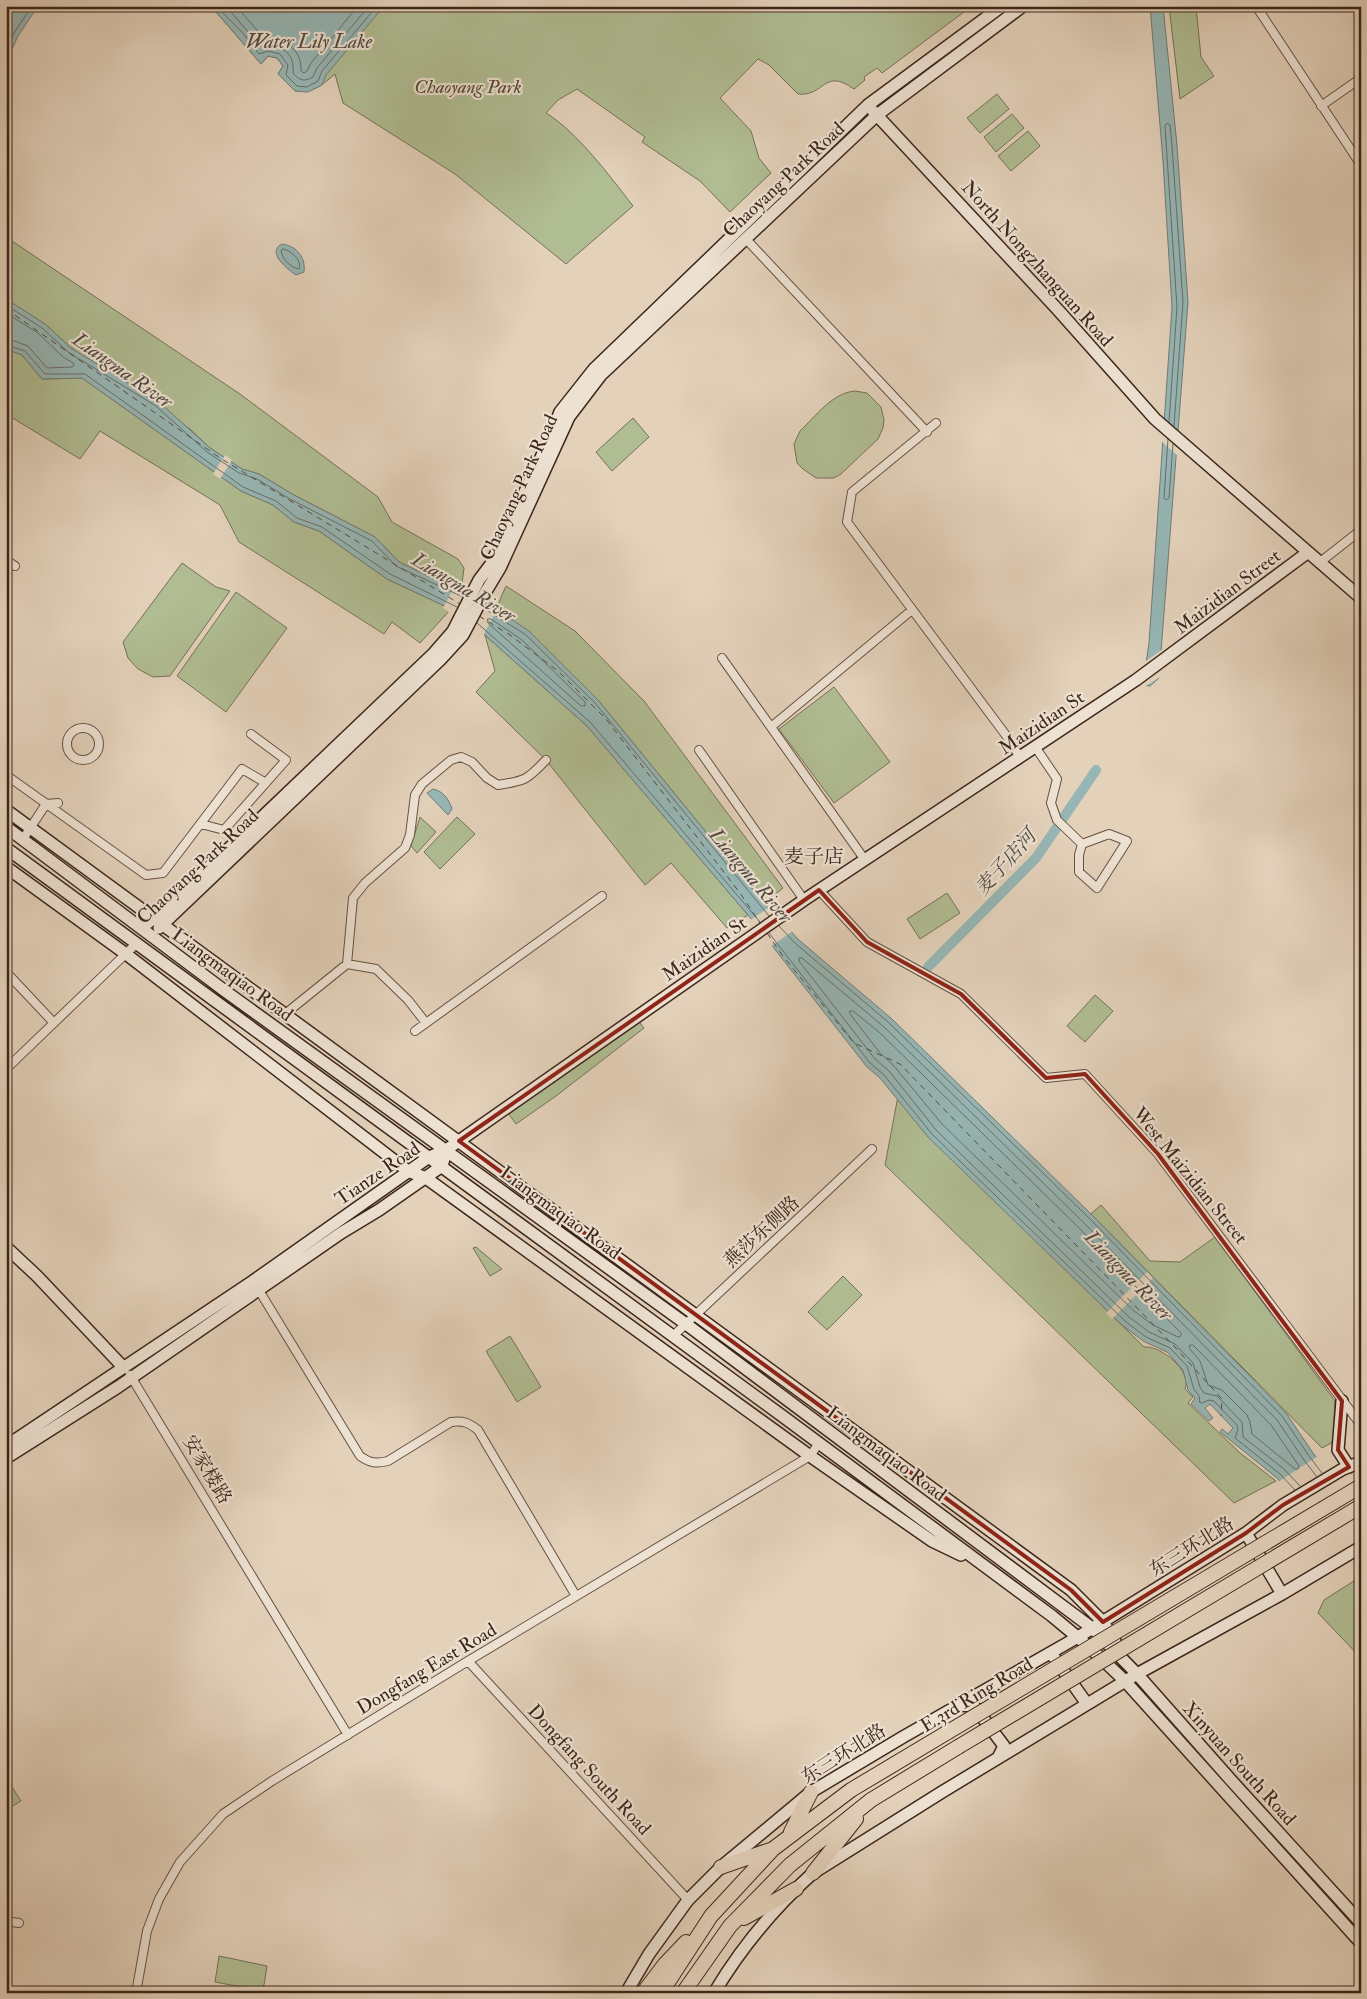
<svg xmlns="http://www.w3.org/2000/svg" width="1367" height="1999" font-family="'IM FELL Double Pica','Noto Serif SC',serif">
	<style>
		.green { fill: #b0bc92; stroke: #767156 }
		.water { fill: #96b6b5; stroke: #727c77 }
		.pier { fill: #e3d1ba }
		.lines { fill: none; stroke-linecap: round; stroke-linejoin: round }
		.shore { stroke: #696e68; stroke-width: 1 }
		.canal { stroke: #96b6b5; stroke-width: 10 }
		.ferry { stroke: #524a42; stroke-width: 1; stroke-dasharray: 6 5; stroke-linecap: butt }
		.street-casing { stroke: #665143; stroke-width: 10 }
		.secondary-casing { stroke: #3c261b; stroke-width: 14 }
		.highway-casing { stroke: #3c261b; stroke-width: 16 }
		.street { stroke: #ede1d2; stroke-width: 8 }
		.secondary { stroke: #ede1d2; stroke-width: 11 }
		.highway { stroke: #e3d1ba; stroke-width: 14 }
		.highway-bridge-casing { stroke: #3c261b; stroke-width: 16; stroke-linecap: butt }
		.highway-bridge { stroke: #e3d1ba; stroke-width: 14 }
		.marked { fill: none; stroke: #8f2418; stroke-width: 4; stroke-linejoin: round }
		.labels { text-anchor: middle; stroke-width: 4.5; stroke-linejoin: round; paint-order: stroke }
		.park-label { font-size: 19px; font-style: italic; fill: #534433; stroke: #ede1d2 }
		.street-label { font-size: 19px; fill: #3c261b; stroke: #ede1d2 }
		.water-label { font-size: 20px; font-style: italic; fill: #524a42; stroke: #ede1d2 }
		.neighbourhood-label { font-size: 20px; fill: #3c261b; stroke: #ede1d2 }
	</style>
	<rect width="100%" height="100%" fill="#e3d1ba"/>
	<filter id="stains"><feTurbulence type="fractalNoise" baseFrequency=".004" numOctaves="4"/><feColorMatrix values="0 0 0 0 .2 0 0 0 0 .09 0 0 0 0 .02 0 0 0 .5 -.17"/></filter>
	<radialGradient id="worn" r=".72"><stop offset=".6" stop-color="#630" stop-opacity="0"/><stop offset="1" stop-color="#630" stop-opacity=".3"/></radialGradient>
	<path class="green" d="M208 6H972L882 73 877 68 864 77 865 80 854 89C823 67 825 97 798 94L769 65 758 59 720 98 751 131 759 158 771 173 730 212 700 181 642 142 645 137 577 89 558 100 546 113C578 133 609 175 633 206L566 264 455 174 343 103 335 74C321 86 314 92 295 91L278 74 283 66 277 58 268 56 261 64 217 13Z
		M1169 6H1196L1201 57 1214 76 1180 99Z
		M997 94 1009 109 980 133 967 118Z
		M1012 114 1024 128 996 152 984 137Z
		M1028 131 1040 146 1011 171 998 156Z
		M6 237 240 394 378 497 392 522 458 559 464 568 461 591 399 562 375 537 292 494 259 474 242 469 210 448 190 429 71 348 45 324 7 300Z
		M6 349 22 355 42 379 82 378 241 491 273 505 294 522 319 531 387 579 451 609 420 643 392 622 384 634 239 542 220 505 100 431 80 459 6 414Z
		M855 391 867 393 881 407 884 420 883 428 878 439 841 474 834 478H816L803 469 797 463 794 444 800 431C816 416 832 393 855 391Z
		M633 418 649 437 612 471 596 452Z
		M182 563 216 587 230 591 170 676 153 677 138 669 128 658 123 642Z
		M506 586 575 631 644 701 783 888 764 903 598 700 496 609Z
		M236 592 287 628 226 712 177 676Z
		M485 635 587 726 748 915 727 928 671 863 645 885 546 760 476 692 495 671Z
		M834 687 890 762 834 803 779 729Z
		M420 817 436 832 417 853 411 846Z
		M457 817 475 834 440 869 424 852Z
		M947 893 960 913 920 939 907 919Z
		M1095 995 1113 1011 1085 1042 1067 1026Z
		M636 1018 644 1028 556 1096 516 1124 508 1113Z
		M898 1096 956 1162 1144 1347C1161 1345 1193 1372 1185 1389L1193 1397 1188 1403 1240 1453 1276 1481 1234 1503 885 1165Z
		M1101 1205 1150 1261 1180 1262 1215 1237 1335 1401 1333 1442 1322 1448 1091 1214Z
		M476 1247 502 1269 490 1276 473 1248Z
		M843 1276 862 1295 827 1330 808 1312Z
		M510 1336 541 1387 517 1402 486 1351Z
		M1357 1579 1361 1583V1658L1318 1613 1324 1600Z
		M9 1782 21 1801 6 1810V1783Z
		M219 1956 267 1966 263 1991 215 1982Z"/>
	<path class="water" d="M6 6H38L18 36 8 58 6 59Z
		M206 6H384L326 75 322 85 308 92 295 91 278 74 283 66 277 58 268 56 261 64 217 13Z
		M1150 6H1163L1177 145 1188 302 1159 678 1150 686 1143 685 1149 643 1172 307 1163 161Z
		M282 244C297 246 306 258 304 272L296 275C287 269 266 252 282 244Z
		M6 299 45 324 71 348 159 402 210 448 242 469 259 474 292 494 375 537 399 562 495 608 529 631 598 700 764 903 799 940 892 1019 1091 1214 1286 1413 1313 1453 1361 1512V1569L1277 1478 1220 1432 1222 1429 1228 1434 1233 1428 1210 1404 1205 1408 1213 1418 1209 1421 1191 1404 1195 1398 1188 1390 1183 1370 1167 1352 1143 1341 1122 1325 928 1137 880 1078 867 1067 748 915 587 726 485 635 451 609 387 579 319 531 294 522 273 505 241 491 82 378 42 379 22 355 6 349Z
		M433 789C443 791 449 799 452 809L448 815 427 793Z"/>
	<path class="pier" d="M1162 416 1181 434 1179 457 1160 440Z
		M225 455 232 460 220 479 213 474Z
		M455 585 498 607 483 636 443 608Z
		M1163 649 1162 676 1144 687H1142L1140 684 1143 663Z
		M771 906 793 931 770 947 749 921Z
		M1147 1272 1153 1278 1112 1319 1106 1313Z
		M1318 1456 1361 1508V1568L1358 1570 1278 1482Z"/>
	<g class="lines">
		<path class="shore" d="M216 6 242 32 259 54 268 51 280 54 288 65 286 75 297 86 307 87 318 81 322 71 377 6
			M226 6 260 46C280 44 295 51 293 73 300 81 304 82 313 77L317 68 369 6
			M236 6 263 37C283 38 302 48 301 71L304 73 307 71 311 63 358 6
			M6 50 14 33 32 6
			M284 249C292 252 302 260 299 269 291 268 282 259 281 251Z
			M6 305 42 328 68 352 156 406 207 452 239 473 257 479 290 499 372 541 396 566 463 597
			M6 313 38 333 63 357 73 363 74 365 72 367 47 368 28 346 6 338
			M6 345 25 351 45 374H85L243 487 276 501 297 518 322 527 390 574 457 607
			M1169 422 1177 307 1165 126 1167 123 1170 125 1172 146 1183 302 1174 426
			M1168 439 1164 498 1166 500 1169 498 1173 444
			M485 609 526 635 595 703 769 916
			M488 619H491L522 640 585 702V706H581L488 623Z
			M477 623 590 722 760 922
			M779 926 796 944 888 1022 1088 1217 1282 1416 1309 1456 1322 1473
			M769 933 870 1063 884 1075 932 1134 1125 1321 1146 1337 1170 1348 1187 1366 1194 1389 1199 1396 1200 1403H1202L1209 1400 1214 1401 1237 1425 1238 1430 1235 1438 1280 1474 1295 1490
			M850 1011H853L879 1032 1078 1227 1181 1333V1336L1178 1337 1153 1325 1134 1311 942 1124 894 1066 880 1053 850 1014Z
			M1190 1345H1193L1271 1425 1299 1466 1298 1469H1295L1252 1434 1250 1422 1247 1415 1222 1390 1208 1385 1200 1361 1190 1349Z
			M1300 1486 1284 1469 1243 1437 1242 1422 1217 1396 1204 1393 1200 1387 1193 1363 1175 1344 1149 1332 1129 1317 936 1130 889 1071 875 1059 799 961V958H802L884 1027 1083 1222 1277 1420 1304 1460 1317 1477"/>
		<path class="canal" d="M928 967 1036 858 1096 770"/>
		<path class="ferry" d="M6 309 220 458 460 604
			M479 616 510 635 558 671 606 719 740 893 760 923
			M767 933 782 955 854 1043 900 1064 1174 1346 1222 1399 1221 1416"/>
		<defs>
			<path id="street" d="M1256 6 1361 165
				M1321 106 1361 78
				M745 238 927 432
				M936 423 852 492 847 522 1005 734 1020 757
				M6 560 15 566
				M1319 563 1361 530
				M722 658 865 860
				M771 727 912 610
				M67 744a16 16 0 1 1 32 0a16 16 0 1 1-32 0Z
				M1036 748 1057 779 1051 803 1057 820 1082 844 1079 855V872L1097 888 1127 841 1109 834 1082 844
				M699 750 804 900
				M6 775 146 875 163 873 242 769 266 783
				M201 824 224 830 286 760 251 734
				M23 839 46 804 58 803
				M819 890 867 942 961 994 1046 1078 1085 1074 1158 1154 1361 1425
				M347 964 353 898 365 883 405 848 410 835 415 795 422 784 451 760 461 757 472 762 487 778 498 785C525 781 527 780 546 760
				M6 972 54 1023
				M285 1014 347 964 376 969 408 1000 426 1023
				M415 1031 602 896
				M6 1069 137 943
				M257 1287 360 1456C370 1463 376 1464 388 1461L451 1422C463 1420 469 1423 478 1430L576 1596
				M673 1336 872 1149
				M130 1375 348 1735
				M468 1661 688 1900
				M6 1921 19 1923
				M136 1993 147 1931 159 1899 180 1862 223 1814 272 1781 468 1661 810 1456 819 1443"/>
			<path id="secondary" d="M873 111 1059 311 1155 419 1361 598
				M6 810 1071 1590 1103 1622 1115 1641
				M6 827 225 991 686 1324 1092 1628 1137 1674 1229 1778 1361 1923
				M6 848 781 1415 1052 1616 1087 1645 1125 1681 1361 1943
				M6 867 126 954 408 1171 426 1178 810 1456 932 1541 961 1555
				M148 923 238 840 433 654 453 631 479 580 491 564 545 449 560 412 594 369 868 105 1002 6
				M159 928 440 660 463 635 485 593 500 568 569 417 601 375 877 115 1023 6
				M6 1247 37 1276 124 1368
				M1342 1401 1338 1450 1349 1467
				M6 1446 253 1281 429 1157 446 1150 804 900 1136 680 1307 553
				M6 1458 118 1387 341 1233 379 1210 442 1166 444 1159
				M1246 1533 1282 1594
				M1051 1653 1087 1704
				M959 1705 974 1706 1004 1746 998 1758
				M626 1993 649 1954 688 1900 721 1867 811 1792 903 1737 1078 1637 1246 1533 1283 1505 1343 1469 1361 1462
				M714 1993C741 1948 774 1908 813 1873L942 1792 1137 1674 1282 1594 1361 1547"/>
			<path id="highway" d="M791 1832 811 1792
				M721 1867 770 1850
				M813 1873 856 1819
				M744 1918 796 1889
				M643 1993 665 1964 686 1942
				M661 1993 711 1916 773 1849 851 1790 948 1732
				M683 1993 730 1926 790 1865 871 1800 958 1747"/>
		</defs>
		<use href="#street" class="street-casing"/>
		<use href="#secondary" class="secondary-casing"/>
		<use href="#highway" class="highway-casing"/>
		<use href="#street" class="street"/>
		<use href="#secondary" class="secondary"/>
		<use href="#highway" class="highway"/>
		<defs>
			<path id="highway-bridge" d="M948 1732 1361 1486
				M958 1747 1361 1506"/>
		</defs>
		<use href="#highway-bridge" class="highway-bridge-casing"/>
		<use href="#highway-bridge" class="highway-bridge"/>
	</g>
	<path class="marked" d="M819 890 867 942 961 994 1046 1078 1085 1074 1158 1154 1342 1401 1338 1450 1349 1467 1283 1505 1246 1533 1103 1622 1071 1590 459 1141Z"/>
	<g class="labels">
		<g class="park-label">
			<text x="468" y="93">Chaoyang Park</text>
		</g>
		<g class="street-label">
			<text transform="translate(783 179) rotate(-43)" y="7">Chaoyang Park Road</text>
			<text transform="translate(1038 263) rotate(48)" y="7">North Nongzhanguan Road</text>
			<text transform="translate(518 487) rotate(-65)" y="7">Chaoyang Park Road</text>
			<text transform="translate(1227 591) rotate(-37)" y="7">Maizidian Street</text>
			<text transform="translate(1041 722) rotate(-34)" y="7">Maizidian St</text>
			<text transform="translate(197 866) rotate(-43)" y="7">Chaoyang Park Road</text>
			<text transform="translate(704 948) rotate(-35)" y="7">Maizidian St</text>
			<text transform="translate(233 974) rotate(36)" y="7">Liangmaqiao Road</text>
			<text transform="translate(377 1173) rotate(-34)" y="7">Tianze Road</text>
			<text transform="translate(1191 1175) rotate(51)" y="7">West Maizidian Street</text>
			<text transform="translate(561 1212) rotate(36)" y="7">Liangmaqiao Road</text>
			<text transform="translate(761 1231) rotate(-43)" y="7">燕莎东侧路</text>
			<text transform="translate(887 1453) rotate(37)" y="7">Liangmaqiao Road</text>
			<text transform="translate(208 1469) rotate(59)" y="7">安家楼路</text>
			<text transform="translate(1191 1546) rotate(-32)" y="7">东三环北路</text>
			<text transform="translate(426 1668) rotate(-31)" y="7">Dongfang East Road</text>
			<text transform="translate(976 1694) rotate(-31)" y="7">E 3rd Ring Road</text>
			<text transform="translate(843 1753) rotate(-32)" y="7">东三环北路</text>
			<text transform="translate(1240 1763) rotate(48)" y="7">Xinyuan South Road</text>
			<text transform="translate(590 1769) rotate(47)" y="7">Dongfang South Road</text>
		</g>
		<g class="water-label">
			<text x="309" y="48">Water Lily Lake</text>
			<text transform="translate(123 370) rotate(35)" y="7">Liangma River</text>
			<text transform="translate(464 587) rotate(31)" y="7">Liangma River</text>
			<text transform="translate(1005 862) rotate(-48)" y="7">麦子店河</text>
			<text transform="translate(751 875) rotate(50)" y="7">Liangma River</text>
			<text transform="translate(1129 1275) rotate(46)" y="7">Liangma River</text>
		</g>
		<g class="neighbourhood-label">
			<text x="814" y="863">麦子店</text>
		</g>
	</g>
	<rect width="1367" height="1999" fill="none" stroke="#e3d1ba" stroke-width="25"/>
	<rect x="8" y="8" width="1352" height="1984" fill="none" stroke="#3c261b" stroke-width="2.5"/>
	<rect x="12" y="12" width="1342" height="1974" fill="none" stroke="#3c261b"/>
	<rect width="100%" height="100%" filter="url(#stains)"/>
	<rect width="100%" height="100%" fill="url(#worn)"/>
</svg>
